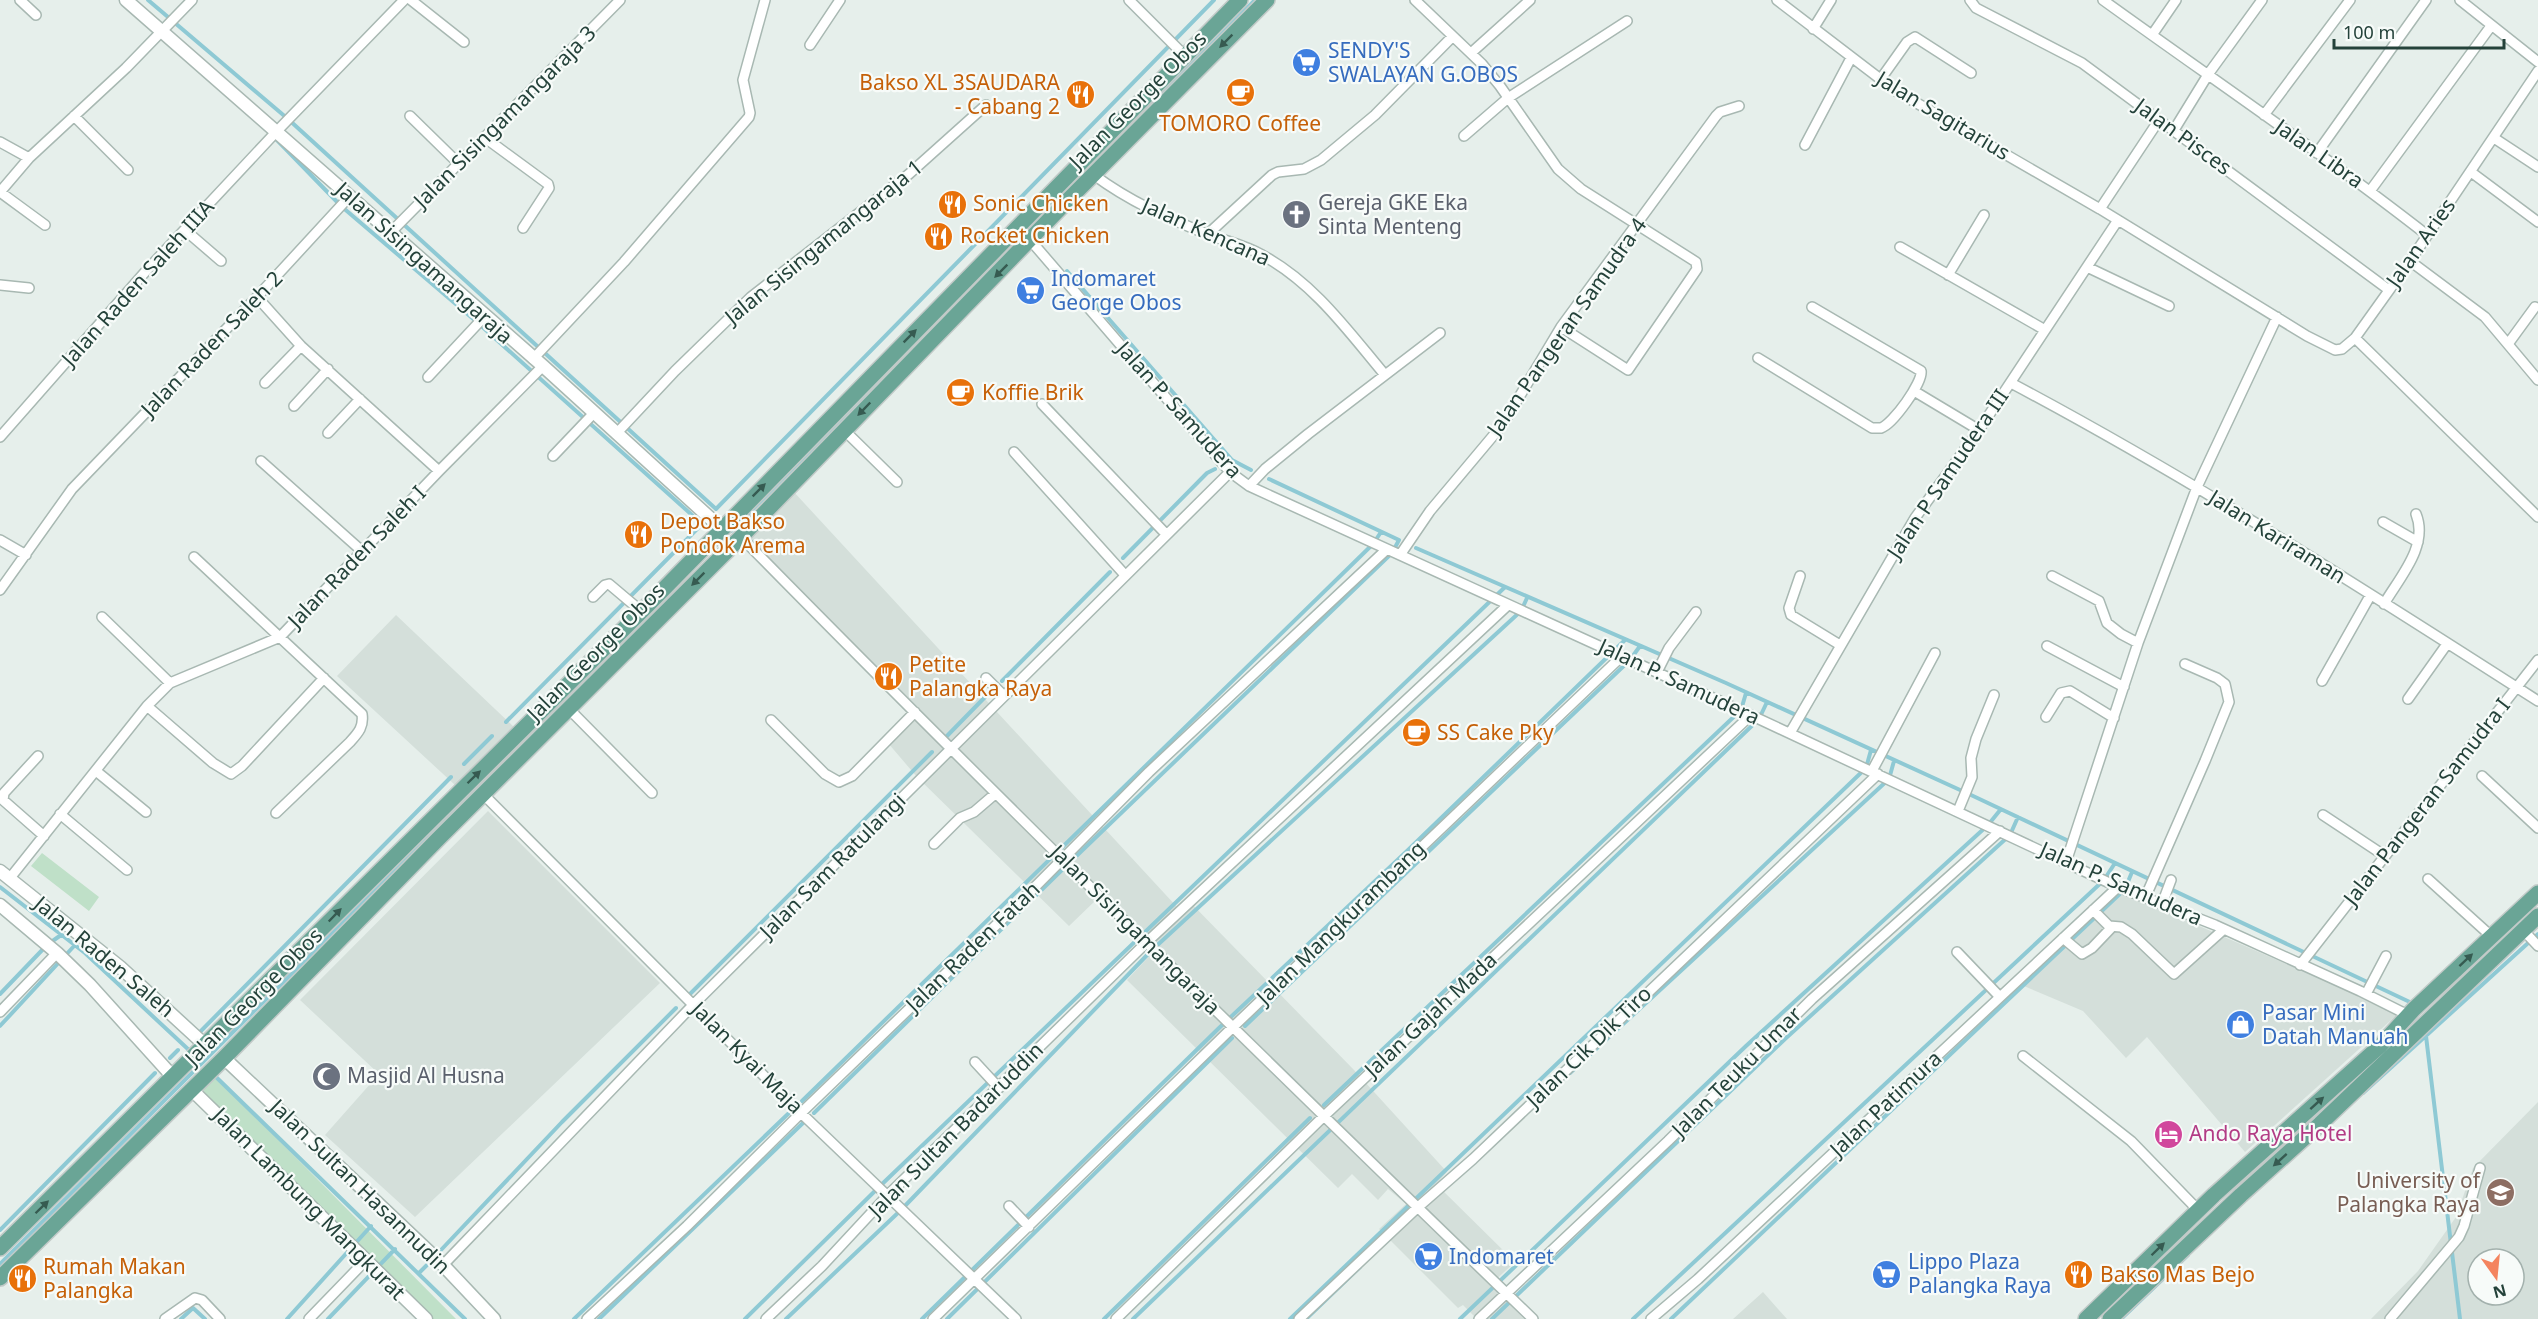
<svg xmlns="http://www.w3.org/2000/svg" width="2538" height="1319" font-family="'Noto Sans',sans-serif">
	<style>
		.built { fill: #d4dfda; fill-rule: evenodd }
		.green { fill: #bfe0c8 }
		.lines { fill: none; stroke-linecap: round; stroke-linejoin: round }
		.stream { stroke: #8ec9d4; stroke-width: 4 }
		.minor-casing { stroke: #a8b8b2; stroke-width: 12 }
		.tertiary-casing { stroke: #a8b8b2; stroke-width: 15 }
		.primary-casing { stroke: #c2cac8; stroke-width: 18 }
		.minor { stroke: #fff; stroke-width: 9 }
		.tertiary { stroke: #fff; stroke-width: 12 }
		.primary { stroke: #6aa596; stroke-width: 15 }
		.oneway { fill: #365b51 }
		.labels { text-anchor: middle; stroke-width: 4.5; stroke-linejoin: round; paint-order: stroke }
		.shop-label { font-size: 21px; fill: #366cbe; stroke: #f7fbf9; text-anchor: start }
		.food-label { font-size: 21px; fill: #c56008; stroke: #f7fbf9; text-anchor: start }
		.street-label { font-size: 21px; fill: #24423a; stroke: #f7fbf9 }
		.worship-label { font-size: 21px; fill: #5b616d; stroke: #f7fbf9; text-anchor: start }
		.hotel-label { font-size: 21px; fill: #b23c85; stroke: #f7fbf9; text-anchor: start }
		.education-label { font-size: 21px; fill: #785e54; stroke: #f7fbf9; text-anchor: end }
	</style>
	<rect width="100%" height="100%" fill="#e6efeb"/>
	<path class="built" d="M793 491 1177 907 1186 898 1354 1070 1447 1172 1436 1184 1515 1262 1490 1285 1524 1319H1477L1463 1305 1458 1308 1379 1229 1406 1204 1388 1189 1378 1200 1352 1174 1338 1188 1127 980 1153 952 1095 901 1069 926 917 777 888 743 920 709 747 537Z
		M396 615 515 728 455 785 337 676Z
		M488 811 660 983 415 1217 325 1135 379 1074 300 1000Z
		M2119 891 2399 1013 2245 1152 2147 1037 2126 1058 2083 1011 2019 984Z
		M2538 1102V1319H2371L2418 1271 2456 1217 2473 1168ZM2478 1259H2514V1295H2478Z
		M1763 1292 1787 1319H1733Z"/>
	<path class="green" d="M42 853 99 897 89 911 31 866Z
		M215 1076 456 1319H429L202 1092Z"/>
	<g class="lines">
		<path class="stream" d="M148 0 288 119 716 509 1214 0
			M275 138 341 206 478 323 702 524 506 722
			M1067 271 1232 460 1251 470
			M731 531 1255 0
			M1416 548 1726 683 1971 795 2414 1004
			M1123 558 1207 473 1215 469
			M1002 681 1110 572
			M945 738 988 694
			M464 764 492 736
			M0 887 85 953 190 1051
			M0 994 47 945 61 935
			M689 995 932 752
			M0 1026 75 945
			M1245 1026 1630 660 1640 646
			M197 1035 451 777
			M2426 1036 2460 1319
			M170 1058 178 1050
			M1570 1073 1889 779 1894 761
			M215 1076 465 1319
			M2363 1093 2538 934
			M802 1101 1373 544 1381 532
			M1324 1105 1741 710 1746 693
			M814 1113 1067 865 1392 553 1399 540 1269 479
			M0 1230 155 1073
			M441 1250 562 1122 676 1008
			M0 1264 422 844 629 635
			M419 1273 427 1265
			M181 1319 193 1308 205 1319
			M287 1319 371 1226
			M328 1319 395 1249
			M574 1319 789 1113
			M599 1319 803 1123
			M745 1319 879 1187 1504 588
			M786 1319 901 1210 1151 951 1521 611 1527 598
			M922 1319 1218 1029 1407 851 1625 640
			M947 1319 1232 1038
			M1104 1319 1310 1118
			M1133 1319 1759 719 1767 702
			M1290 1319 1866 768 1871 750
			M1306 1319 1360 1267
			M1460 1319 1746 1046 1988 825 2001 809
			M1492 1319 1785 1039 2010 835 2018 817
			M1633 1319 2104 880 2115 863
			M1671 1319 2125 889 2132 872
			M2121 1319 2188 1255"/>
		<defs>
			<path id="minor" d="M20 0 36 15
				M411 0 464 42
				M1129 0 1185 56
				M1415 0 1482 64 1500 86 1558 169 1581 189 1696 262 1697 269 1628 370 1561 327
				M1777 0 1896 91 2100 209 2307 336 2335 350 2342 349 2355 338 2410 261 2538 71
				M1970 0 1976 8 2082 63 2389 290
				M2103 0C2211 78 2322 153 2427 235
				M2460 0 2538 62
				M1813 29 1831 0
				M2152 35 2176 0
				M810 45 840 0
				M1471 53 1530 0
				M1880 80 1907 42 1915 37 1971 73
				M2264 115 2350 0
				M74 116 128 170
				M410 116 458 163
				M2174 130 2209 73 2262 0
				M1464 136 1508 98 1627 21
				M484 137 548 184 549 188 523 228
				M2494 138 2538 167
				M0 142 29 158
				M1805 145 1851 58
				M2317 153 2426 0
				M2471 172 2538 222
				M1094 175C1129 201 1167 218 1207 234 1225 241 1245 245 1262 255 1314 283 1348 331 1385 375
				M2370 191 2491 26
				M0 192 29 158 126 68 192 0
				M0 192 45 225
				M2100 209 2159 120
				M185 230 221 261
				M390 233 620 0
				M1208 234 1272 175 1278 172 1304 169 1321 160 1375 115 1452 37
				M1031 241 1230 472 1249 486 1759 719 2118 887 2215 925 2360 991 2408 1015
				M1900 247 2045 330
				M2410 261 2485 317 2538 380
				M2087 267 2169 306
				M1948 275 1984 215
				M0 285 29 288
				M257 297 301 346 439 471
				M2355 338 2538 517
				M2508 344 2535 307
				M1758 358 1872 428C1873 428 1880 428 1881 428 1893 424 1923 382 1921 371L1812 307
				M533 359 624 262 749 117 750 113 743 80 765 0
				M428 377 484 317
				M265 383 301 346
				M2011 383C2192 479 2365 590 2538 701
				M1914 391 1979 430
				M1042 404 1166 534
				M294 406 328 369
				M844 430 897 482
				M328 433 360 399
				M616 434 675 371 751 297 909 174 986 105
				M0 437 146 271 277 131 404 0
				M1014 452 1125 575
				M553 456 593 414
				M261 461 363 552
				M1249 486 1265 469 1308 434 1440 333
				M2383 522 2418 542
				M741 537C1001 802 1266 1061 1533 1319
				M0 540 26 555
				M1400 555 1430 511 1503 424 1561 327 1716 116 1720 112 1739 106
				M194 557 362 714C364 727 358 733 350 742L276 813
				M1800 576 1789 608 1791 615 1840 645
				M2052 576 2099 601 2107 623 2121 634 2138 643
				M0 590 72 489 257 297 349 197
				M593 597 605 585 609 584 641 611
				M2384 604C2399 578 2429 546 2416 514
				M102 617 170 683
				M2047 646 2124 687
				M1657 672 1669 648 1696 612
				M986 678 1004 696
				M2322 681 2370 596
				M2408 699 2447 644
				M147 706 213 763 231 774 242 766 324 678
				M569 709 652 793
				M2046 717 2061 693 2070 691 2114 718
				M771 720 825 774 839 782 852 776 915 712
				M1790 733 1915 518 1979 430 2118 220
				M38 756 4 793 3 800 44 836
				M96 771 146 812
				M1872 771 1935 653
				M2482 776 2538 828
				M483 794 801 1113 1016 1319
				M1958 811 1972 777 1971 758 1976 739 1994 695
				M60 814 127 870
				M2323 815 2385 856
				M934 844 960 818 974 812 995 794
				M2066 862 2138 643 2197 487 2277 317
				M10 878 147 706 170 683 280 637 439 471 543 366
				M2428 879 2491 936
				M2145 898 2205 761 2229 702 2225 684 2217 678 2185 664
				M2162 904 2171 880
				M2093 910 2109 926 2121 927 2132 934 2174 974 2223 930
				M2523 930 2538 946
				M2063 938 2082 954 2092 948 2112 927
				M1957 952 2000 997
				M2300 965 2538 660
				M2366 994 2386 956
				M0 1012 57 953
				M2023 1056 2131 1141 2198 1210
				M975 1062 999 1088
				M1009 1206 1029 1227
				M443 1265 694 1004 1230 472
				M165 1319 195 1298 202 1300 220 1319
				M309 1319 366 1260
				M587 1319 687 1226 801 1113 1020 902 1149 772 1386 550
				M766 1319 822 1266 887 1196 1148 941 1508 605
				M933 1319 1233 1027 1622 656
				M1116 1319 1323 1117 1751 715
				M1299 1319 1417 1208 1473 1159 1878 774
				M1479 1319 1668 1141 1812 999 2000 831
				M1651 1319 1698 1279 2118 887
				M2390 1319 2459 1237 2464 1226 2480 1168"/>
			<path id="tertiary" d="M126 0 543 366 721 528
				M0 871 120 967 205 1045
				M0 905 57 953 90 985 173 1077
				M224 1058 443 1265 494 1319
				M191 1089 426 1319"/>
			<path id="primary" d="M0 1248 651 602 1240 0
				M0 1278 224 1058 438 839 741 537 1072 196 1267 0
				M2086 1319 2214 1195 2380 1046 2414 1009 2538 893
				M2110 1319 2241 1195 2320 1124 2538 916"/>
		</defs>
		<use href="#minor" class="minor-casing"/>
		<use href="#tertiary" class="tertiary-casing"/>
		<use href="#primary" class="primary-casing"/>
		<use href="#minor" class="minor"/>
		<use href="#tertiary" class="tertiary"/>
		<use href="#primary" class="primary"/>
	</g>
	<defs><path id="oneway-solid" d="M-6-.8H1V-3.2L6.5 0L1 3.2V.8H-6Z" transform="scale(1.5)"/></defs>
	<g class="oneway">
		<use href="#oneway-solid" transform="translate(1226 41) rotate(135)"/>
		<use href="#oneway-solid" transform="translate(1001 271) rotate(135)"/>
		<use href="#oneway-solid" transform="translate(910 336) rotate(-45)"/>
		<use href="#oneway-solid" transform="translate(864 409) rotate(134)"/>
		<use href="#oneway-solid" transform="translate(759 490) rotate(-45)"/>
		<use href="#oneway-solid" transform="translate(698 579) rotate(135)"/>
		<use href="#oneway-solid" transform="translate(474 777) rotate(-44)"/>
		<use href="#oneway-solid" transform="translate(335 915) rotate(-46)"/>
		<use href="#oneway-solid" transform="translate(2466 960) rotate(-43)"/>
		<use href="#oneway-solid" transform="translate(2317 1103) rotate(-42)"/>
		<use href="#oneway-solid" transform="translate(2280 1160) rotate(138)"/>
		<use href="#oneway-solid" transform="translate(42 1207) rotate(-44)"/>
		<use href="#oneway-solid" transform="translate(2158 1249) rotate(-44)"/>
	</g>
	<defs>
		<symbol id="supermarket-disc" viewBox="-11 -11 22 22"><circle r="9.5" fill="#3f7fe0" stroke="#f7fbf9"/><path d="M-6-5.5h2.5l.6 2H6L4.5 2H-2.5L-4.4-4H-6ZM-1.5 3.2a1.3 1.3 0 1 0 .1 0ZM3 3.2a1.3 1.3 0 1 0 .1 0Z" fill="#fff"/></symbol>
		<symbol id="cafe-disc" viewBox="-11 -11 22 22"><circle r="9.5" fill="#e8710a" stroke="#f7fbf9"/><path d="M-5.5-4.5H6V0H3Q3 3.5 0 3.5H-2.5Q-5.5 3.5-5.5 0ZM3-3.2v2h1.7v-2ZM-6 4.5H4V6H-6Z" fill="#fff"/></symbol>
		<symbol id="restaurant-disc" viewBox="-11 -11 22 22"><circle r="9.5" fill="#e8710a" stroke="#f7fbf9"/><path d="M-5-6h1v4h1v-4h1v4h1v-4h1v5L-1.5 .5V6h-2V.5L-5-1ZM5-6V6H3V1.5H1.5Q1.5-4 5-6Z" fill="#fff"/></symbol>
		<symbol id="church-disc" viewBox="-11 -11 22 22"><circle r="9.5" fill="#6b7280" stroke="#f7fbf9"/><path d="M-1.2-6h2.4v3.5h3.3v2.4h-3.3V6h-2.4V-.1h-3.3v-2.4h3.3Z" fill="#fff"/></symbol>
		<symbol id="shop-disc" viewBox="-11 -11 22 22"><circle r="9.5" fill="#3f7fe0" stroke="#f7fbf9"/><path d="M-5-2.5h2.3a2.7 3.5 0 0 1 5.4 0H5L5.5 6h-11ZM-1.5-2.5h3a1.5 2.3 0 0 0-3 0Z" fill="#fff"/></symbol>
		<symbol id="mosque-disc" viewBox="-11 -11 22 22"><circle r="9.5" fill="#6b7280" stroke="#f7fbf9"/><path d="M3.5-4.9A6 6 0 1 0 3.5 4.9A5 5 0 1 1 3.5-4.9Z" fill="#fff"/></symbol>
		<symbol id="hotel-disc" viewBox="-11 -11 22 22"><circle r="9.5" fill="#d1479c" stroke="#f7fbf9"/><path d="M-6-4.5h1.5V1H6V5H4.5V3h-9V5H-6ZM-4 0a1.8 1.8 0 1 1 3.6 0ZM.5 0V-2.5h3Q6-2.5 6 0Z" fill="#fff"/></symbol>
		<symbol id="university-disc" viewBox="-11 -11 22 22"><circle r="9.5" fill="#8d6e63" stroke="#f7fbf9"/><path d="M0-5L7-2L0 1L-7-2ZM-4 1L0 2.5L4 1V4Q0 6-4 4Z" fill="#fff"/></symbol>
	</defs>
	<g fill-rule="evenodd">
		<use href="#supermarket-disc" x="1290" y="46" width="33" height="33"/>
		<use href="#cafe-disc" x="1224" y="76" width="33" height="33"/>
		<use href="#restaurant-disc" x="1064" y="78" width="33" height="33"/>
		<use href="#restaurant-disc" x="936" y="188" width="33" height="33"/>
		<use href="#church-disc" x="1280" y="198" width="33" height="33"/>
		<use href="#restaurant-disc" x="922" y="220" width="33" height="33"/>
		<use href="#supermarket-disc" x="1014" y="274" width="33" height="33"/>
		<use href="#cafe-disc" x="944" y="376" width="33" height="33"/>
		<use href="#restaurant-disc" x="622" y="518" width="33" height="33"/>
		<use href="#restaurant-disc" x="872" y="660" width="33" height="33"/>
		<use href="#cafe-disc" x="1400" y="716" width="33" height="33"/>
		<use href="#shop-disc" x="2224" y="1008" width="33" height="33"/>
		<use href="#mosque-disc" x="310" y="1060" width="33" height="33"/>
		<use href="#hotel-disc" x="2152" y="1118" width="33" height="33"/>
		<use href="#university-disc" x="2484" y="1176" width="33" height="33"/>
		<use href="#supermarket-disc" x="1412" y="1240" width="33" height="33"/>
		<use href="#supermarket-disc" x="1870" y="1258" width="33" height="33"/>
		<use href="#restaurant-disc" x="2062" y="1258" width="33" height="33"/>
		<use href="#restaurant-disc" x="6" y="1262" width="33" height="33"/>
	</g>
	<g class="labels">
		<g class="shop-label">
			<text x="1328" y="58">SENDY'S<tspan x="1328" dy="24">SWALAYAN G.OBOS</tspan></text>
			<text x="1051" y="286">Indomaret<tspan x="1051" dy="24">George Obos</tspan></text>
			<text x="2262" y="1020">Pasar Mini<tspan x="2262" dy="24">Datah Manuah</tspan></text>
			<text x="1449" y="1264">Indomaret</text>
			<text x="1908" y="1269">Lippo Plaza<tspan x="1908" dy="24">Palangka Raya</tspan></text>
		</g>
		<g class="food-label">
			<text x="1060" y="90" text-anchor="end">Bakso XL 3SAUDARA<tspan x="1060" dy="24">- Cabang 2</tspan></text>
			<text x="1240" y="131" text-anchor="middle">TOMORO Coffee</text>
			<text x="973" y="211">Sonic Chicken</text>
			<text x="960" y="243">Rocket Chicken</text>
			<text x="982" y="400">Koffie Brik</text>
			<text x="660" y="529">Depot Bakso<tspan x="660" dy="24">Pondok Arema</tspan></text>
			<text x="909" y="672">Petite<tspan x="909" dy="24">Palangka Raya</tspan></text>
			<text x="1437" y="740">SS Cake Pky</text>
			<text x="43" y="1274">Rumah Makan<tspan x="43" dy="24">Palangka</tspan></text>
			<text x="2100" y="1282">Bakso Mas Bejo</text>
		</g>
		<g class="street-label">
			<text transform="translate(1138 100) rotate(-45)" y="7">Jalan George Obos</text>
			<text transform="translate(1943 116) rotate(31)" y="7">Jalan Sagitarius</text>
			<text transform="translate(505 117) rotate(-45)" y="7">Jalan Sisingamangaraja 3</text>
			<text transform="translate(2183 137) rotate(36)" y="7">Jalan Pisces</text>
			<text transform="translate(2319 154) rotate(35)" y="7">Jalan Libra</text>
			<text transform="translate(1206 232) rotate(24)" y="7">Jalan Kencana</text>
			<text transform="translate(824 242) rotate(-39)" y="7">Jalan Sisingamangaraja 1</text>
			<text transform="translate(2421 243) rotate(-55)" y="7">Jalan Aries</text>
			<text transform="translate(424 263) rotate(42)" y="7">Jalan Sisingamangaraja</text>
			<text transform="translate(138 283) rotate(-48)" y="7">Jalan Raden Saleh IIIA</text>
			<text transform="translate(1567 327) rotate(-55)" y="7">Jalan Pangeran Samudra 4</text>
			<text transform="translate(212 344) rotate(-46)" y="7">Jalan Raden Saleh 2</text>
			<text transform="translate(1179 410) rotate(48)" y="7">Jalan P. Samudera</text>
			<text transform="translate(1948 474) rotate(-56)" y="7">Jalan P Samudera III</text>
			<text transform="translate(2277 537) rotate(32)" y="7">Jalan Kariraman</text>
			<text transform="translate(357 557) rotate(-46)" y="7">Jalan Raden Saleh I</text>
			<text transform="translate(596 652) rotate(-45)" y="7">Jalan George Obos</text>
			<text transform="translate(1679 682) rotate(25)" y="7">Jalan P. Samudera</text>
			<text transform="translate(2427 802) rotate(-52)" y="7">Jalan Pangeran Samudra I</text>
			<text transform="translate(833 866) rotate(-45)" y="7">Jalan Sam Ratulangi</text>
			<text transform="translate(2121 884) rotate(24)" y="7">Jalan P. Samudera</text>
			<text transform="translate(1341 923) rotate(-44)" y="7">Jalan Mangkurambang</text>
			<text transform="translate(1135 930) rotate(45)" y="7">Jalan Sisingamangaraja</text>
			<text transform="translate(973 947) rotate(-44)" y="7">Jalan Raden Fatah</text>
			<text transform="translate(104 957) rotate(40)" y="7">Jalan Raden Saleh</text>
			<text transform="translate(254 997) rotate(-45)" y="7">Jalan George Obos</text>
			<text transform="translate(1431 1015) rotate(-43)" y="7">Jalan Gajah Mada</text>
			<text transform="translate(1589 1047) rotate(-44)" y="7">Jalan Cik Dik Tiro</text>
			<text transform="translate(747 1058) rotate(45)" y="7">Jalan Kyai Maja</text>
			<text transform="translate(1737 1072) rotate(-45)" y="7">Jalan Teuku Umar</text>
			<text transform="translate(1886 1104) rotate(-43)" y="7">Jalan Patimura</text>
			<text transform="translate(956 1130) rotate(-45)" y="7">Jalan Sultan Badaruddin</text>
			<text transform="translate(360 1187) rotate(44)" y="7">Jalan Sultan Hasannudin</text>
			<text transform="translate(309 1204) rotate(45)" y="7">Jalan Lambung Mangkurat</text>
		</g>
		<g class="worship-label">
			<text x="1318" y="210">Gereja GKE Eka<tspan x="1318" dy="24">Sinta Menteng</tspan></text>
			<text x="347" y="1083">Masjid Al Husna</text>
		</g>
		<g class="hotel-label">
			<text x="2189" y="1141">Ando Raya Hotel</text>
		</g>
		<g class="education-label">
			<text x="2480" y="1188">University of<tspan x="2480" dy="24">Palangka Raya</tspan></text>
		</g>
	</g>
	<g transform="translate(2496 1277) rotate(165)"><circle r="28" fill="#f7fbf9" stroke="#a3b1ad" stroke-width="1.5"/>
	<path d="M0-4.5L10 22L0 15L-10 22Z" fill="#f4845f"/>
	<text y="-9" font-size="16" font-weight="bold" text-anchor="middle" fill="#24423a">N</text>
	</g>
	<path d="M2334 39v9h170v-9" fill="none" stroke="#24423a" stroke-width="3"/>
	<text x="2343" y="39" font-size="18" fill="#24423a" stroke="#f7fbf9" stroke-width="4.5" paint-order="stroke">100 m</text>
</svg>
